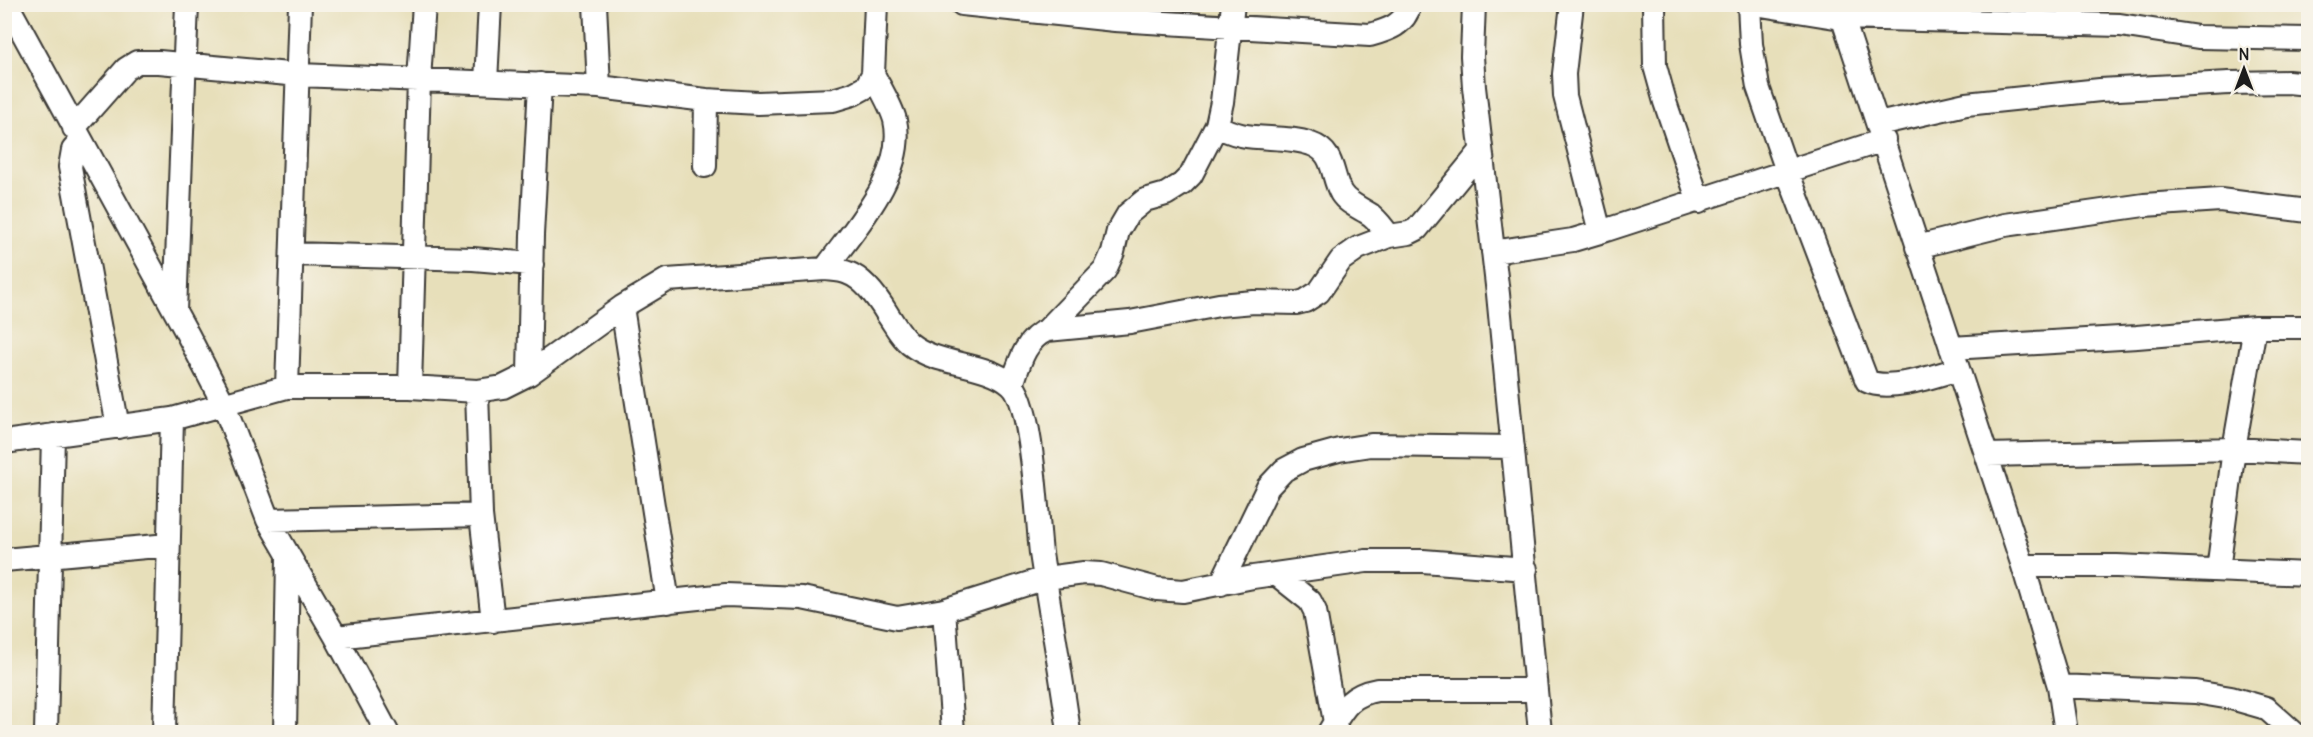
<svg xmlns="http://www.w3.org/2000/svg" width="2313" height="737" font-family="Delius,sans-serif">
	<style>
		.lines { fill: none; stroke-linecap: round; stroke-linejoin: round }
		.minor-casing { stroke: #3a3934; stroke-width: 26 }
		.minor { stroke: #fff; stroke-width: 22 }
	</style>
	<rect width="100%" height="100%" fill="#f7f3e8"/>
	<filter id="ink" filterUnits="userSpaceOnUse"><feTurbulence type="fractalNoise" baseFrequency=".0167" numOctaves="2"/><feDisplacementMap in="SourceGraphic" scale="12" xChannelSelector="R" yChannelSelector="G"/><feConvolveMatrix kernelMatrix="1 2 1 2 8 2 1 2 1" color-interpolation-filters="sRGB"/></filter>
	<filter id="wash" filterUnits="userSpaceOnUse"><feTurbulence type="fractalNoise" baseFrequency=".008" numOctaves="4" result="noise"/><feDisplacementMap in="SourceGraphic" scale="24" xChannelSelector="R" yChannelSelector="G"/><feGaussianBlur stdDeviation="1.35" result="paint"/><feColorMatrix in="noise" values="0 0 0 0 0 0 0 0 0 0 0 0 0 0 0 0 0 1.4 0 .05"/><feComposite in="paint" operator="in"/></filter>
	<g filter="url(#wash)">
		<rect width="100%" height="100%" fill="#e7dfba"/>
	</g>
	<g filter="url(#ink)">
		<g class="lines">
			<defs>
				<path id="minor" d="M7 4 188 335 223 403 268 520 336 637 387 732
					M595 4 599 87
					M962 4 1115 20 1370 35C1388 30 1405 25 1410 4
					M1474 4 1472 56 1474 87 1498 294 1540 732
					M1572 4 1564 74 1565 96 1600 232
					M1654 4 1655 66 1665 102 1699 202
					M1749 4 1751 44 1758 87 1787 171 1867 381C1889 392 1934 376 1958 369
					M1755 4 1841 18 2120 25 2198 37 2308 39
					M1838 4 2023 566 2059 686 2066 732
					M486 82 490 4
					M1878 124 1966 104 2100 90 2229 83 2288 82 2308 84
					M1217 125C1243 144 1281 133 1311 144 1335 152 1331 175 1341 193 1348 204 1361 208 1371 215 1378 221 1383 227 1389 236
					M74 128 126 69 137 62H159L299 75 599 87 706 100 758 103 833 100 853 94 866 87 873 74 876 4
					M81 141 73 150 70 167 118 427
					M705 166 706 100
					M1917 247 2005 225 2144 205 2220 200 2308 211
					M1493 252 1573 240 1600 232 1884 140
					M292 254 473 259 532 264
					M825 269C854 229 907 173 895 120 891 105 880 88 873 74
					M622 307 668 602
					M175 311 187 4
					M1047 330 1105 270 1113 252 1118 231 1128 214 1145 200 1166 194 1182 184 1191 175 1217 125 1222 102 1233 4
					M1951 348 2137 337 2255 327H2308
					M529 374 532 235 540 84
					M1012 385C1019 364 1025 339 1047 330L1130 322 1219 305 1254 302 1297 303 1305 301 1319 292 1341 260 1358 248 1389 236 1409 233 1417 229 1481 151
					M287 387 300 4
					M410 387 419 80 424 4
					M477 391 481 515 493 621
					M4 442 172 419 287 387H410L477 391 503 387 529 374 622 307 667 280 825 269C832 270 841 270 848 273 864 279 879 300 888 315 895 325 900 336 910 344 937 366 986 362 1011 384 1033 403 1037 520 1041 553 1050 613 1061 672 1069 732
					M1987 455 2234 449 2308 453
					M268 520 481 515
					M4 560 168 545
					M2023 566H2117L2308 574
					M2218 570 2234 449 2255 327
					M1276 574 1310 601 1315 611 1336 728
					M1221 584 1268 487 1284 470 1303 460 1339 450 1371 445 1513 447
					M944 610 953 732
					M336 637 726 595 802 598 897 618 944 610 1046 578 1084 573 1101 574 1157 589 1183 591 1253 577 1366 561H1423L1526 569
					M2059 686 2195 692 2231 698 2266 708 2293 732
					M46 732 53 435
					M164 732 172 419
					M285 732 288 557
					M1329 732C1343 709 1349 695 1377 690H1536"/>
			</defs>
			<use href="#minor" class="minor-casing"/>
			<use href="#minor" class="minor"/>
		</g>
	</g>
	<rect width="2313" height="737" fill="none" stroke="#f7f3e8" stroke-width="24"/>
	<g transform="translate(2244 69)" stroke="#f7f3e8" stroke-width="4.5" paint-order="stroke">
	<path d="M0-4.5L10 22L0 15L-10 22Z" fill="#1c1c1c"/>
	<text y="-9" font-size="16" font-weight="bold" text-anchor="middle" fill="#1c1c1c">N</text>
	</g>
</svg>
